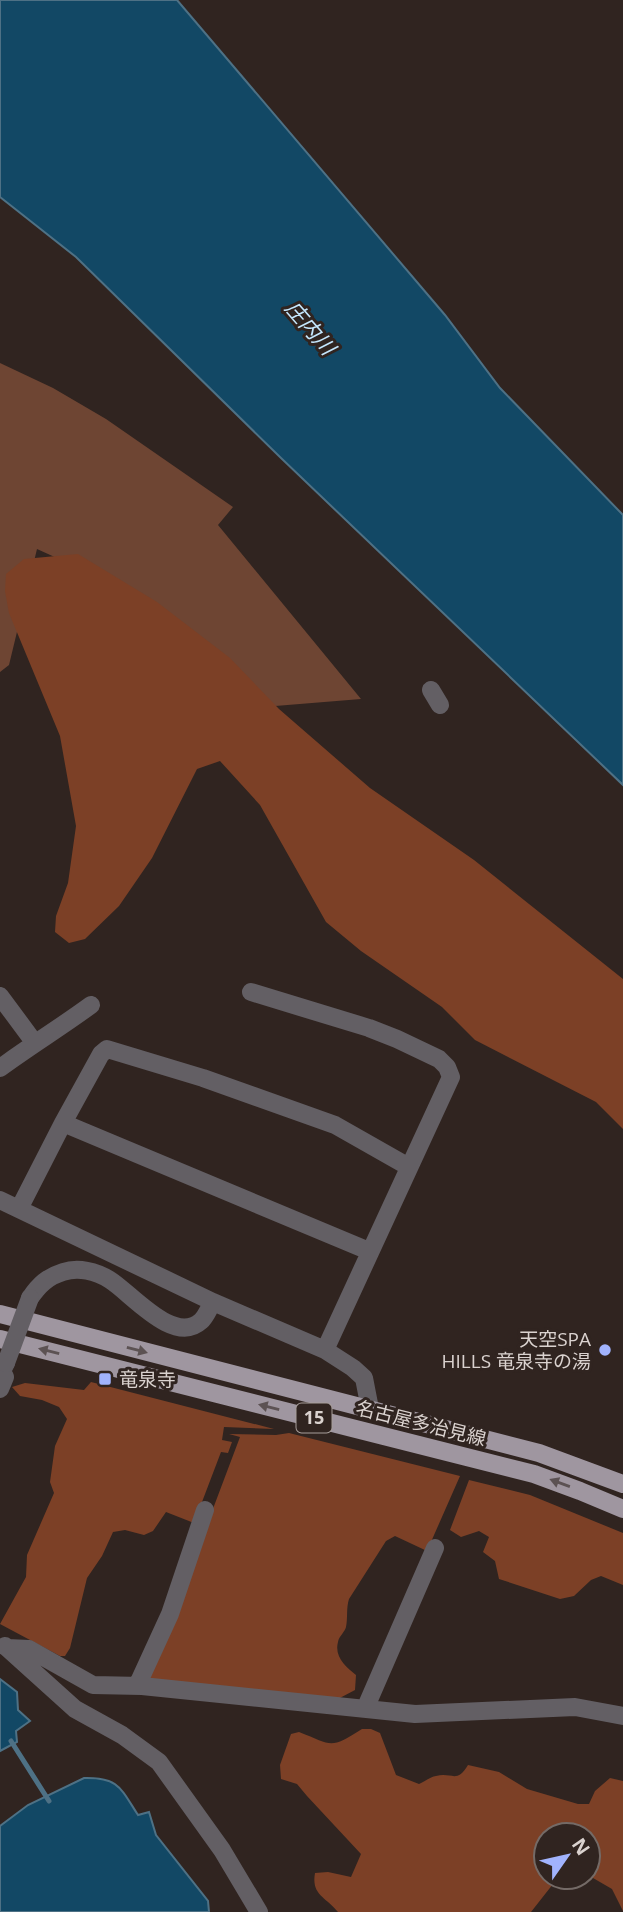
<svg xmlns="http://www.w3.org/2000/svg" width="623" height="1912" font-family="'Open Sans','Noto Sans JP',sans-serif">
	<style>
		.green { fill: #6e4533 }
		.forest { fill: #7c4026; fill-rule: evenodd }
		.water { fill: #124865; stroke: #4e7185; stroke-width: 2 }
		.lines { fill: none; stroke-linecap: round; stroke-linejoin: round }
		.stream { stroke: #4e7185; stroke-width: 5 }
		.minor { stroke: #635f64; stroke-width: 18 }
		.major { stroke: #9f96a0; stroke-width: 18 }
		.minor-bridge { stroke: #635f64; stroke-width: 18 }
		.oneway { fill: #5c5253 }
		.poi-dot { fill: #a1b3fd; stroke: #302420; stroke-width: 2.5 }
		.labels { text-anchor: middle; stroke-width: 6; stroke-linejoin: round; paint-order: stroke }
		.shield { fill: #302420; stroke: #a79e9a; stroke-width: 2 }
		.shield-label { font-size: 18px; font-weight: bold; fill: #dad2cf }
		.poi-label { font-size: 19px; fill: #dad2cf; stroke: #302420; text-anchor: end }
		.street-label { font-size: 19px; fill: #dad2cf; stroke: #302420 }
		.water-label { font-size: 21px; font-style: italic; fill: #c5e8ff; stroke: #302420 }
	</style>
	<rect width="100%" height="100%" fill="#302420"/>
	<path class="green" d="M0 363 53 388 106 419 233 507 218 525 361 699 263 707 101 578 37 549 9 665 0 672Z"/>
	<path class="forest" d="M78 554 157 602 230 658 279 709 370 788 474 860 623 979V1129L596 1102 475 1040 442 1007 361 951 326 922 260 805 220 761 197 769 152 858 119 906 85 939 69 943 55 932 56 916 68 883 76 826 60 736 9 613 5 591 6 574 24 559Z
		M91 1382 274 1429 224 1427 222 1440 232 1442 228 1453 221 1452 194 1523 166 1512 153 1531 144 1535 125 1530 113 1532 102 1556 87 1578 70 1648 65 1656H60L0 1624 26 1577 27 1555 54 1493 50 1482 55 1446 67 1419 59 1407 42 1400 20 1396 12 1387 25 1383 84 1390Z
		M289 1433 460 1476 427 1551 395 1536 386 1541 349 1599C346 1608 348 1618 346 1627 345 1632 339 1636 338 1642 334 1657 346 1667 356 1675L355 1690 336 1700 150 1679V1676L240 1437 229 1434 276 1435Z
		M469 1480 530 1495 623 1533V1585L601 1576 591 1580 574 1596 560 1599 499 1579 495 1561 483 1552 489 1537 479 1531 461 1537 450 1530Z
		M362 1729H371L380 1733 396 1775 419 1784C424 1782 430 1777 436 1776 452 1772 457 1784 468 1765L499 1772 527 1789 578 1804H589L595 1791 610 1778 623 1781V1911L612 1889 593 1878 553 1884 531 1912H338C326 1897 311 1895 315 1873L328 1872 351 1877 361 1854 307 1796 297 1784 281 1779 280 1765 291 1734 299 1732C333 1745 329 1750 362 1729ZM546 1835H588V1877H546Z"/>
	<path class="water" d="M0 0H177L445 315 500 388 623 515V785L281 458 76 257 0 197Z
		M0 1679 17 1692 18 1710 30 1721 16 1731 17 1742 0 1751Z
		M84 1778C119 1777 121 1789 138 1815L149 1812 156 1835 208 1901 209 1912H0V1826L28 1805Z"/>
	<g class="lines">
		<path class="stream" d="M11 1741 49 1801"/>
		<path class="minor" d="M431 690 440 705
			M251 992 369 1028 397 1039 439 1059 447 1067 451 1077 325 1350
			M0 996 34 1042
			M0 1068C30 1046 61 1027 91 1005
			M63 1123 369 1251
			M0 1200 213 1302 325 1350 353 1368 364 1378 370 1409
			M19 1209 63 1123 101 1054 107 1049 203 1078 335 1125 409 1167
			M30 1298C39 1285 47 1277 63 1272 78 1267 96 1271 110 1280 131 1293 174 1346 201 1321 206 1317 209 1308 213 1302
			M0 1389 5 1377 2 1371 6 1363
			M5 1646 75 1709 122 1735 159 1762 222 1850 259 1912
			M7 1648 29 1649 93 1685 142 1686 415 1714 575 1707 623 1716
			M137 1686 170 1614 205 1510
			M365 1709 435 1548"/>
		<path class="major" d="M0 1314 539 1453 623 1484
			M0 1339 534 1474 580 1491 623 1509"/>
		<path class="minor-bridge" d="M6 1363 30 1298"/>
	</g>
	<defs><path id="oneway-solid" d="M-6-.8H1V-3.2L6.5 0L1 3.2V.8H-6Z" transform="scale(1.75)"/></defs>
	<g class="oneway">
		<use href="#oneway-solid" transform="translate(137 1350) rotate(15)"/>
		<use href="#oneway-solid" transform="translate(49 1351) rotate(-166)"/>
		<use href="#oneway-solid" transform="translate(269 1407) rotate(-166)"/>
		<use href="#oneway-solid" transform="translate(560 1483) rotate(-160)"/>
	</g>
	<g class="poi-dot">
		<circle cx="605" cy="1350" r="7"/>
		<rect x="98" y="1372" width="14" height="14" rx="3.5"/>
	</g>
	<g class="labels">
		<rect class="shield" x="296.5" y="1403.5" width="35" height="29" rx="5"/>
		<g class="shield-label">
			<text x="314" y="1424">15</text>
		</g>
		<g class="poi-label">
			<text x="591" y="1346">天空SPA<tspan x="591" dy="22">HILLS 竜泉寺の湯</tspan></text>
			<text x="119" y="1386" text-anchor="start">竜泉寺</text>
		</g>
		<g class="street-label">
			<text transform="translate(421 1423) rotate(14)" y="7">名古屋多治見線</text>
		</g>
		<g class="water-label">
			<text transform="translate(310 328) rotate(49)" y="7">庄内川</text>
		</g>
	</g>
	<g transform="translate(567 1856) rotate(56)"><circle r="33" fill="#302420" stroke="#746a66" stroke-width="2"/>
	<path d="M0-5L12 26L0 18L-12 26Z" fill="#a1b3fd"/>
	<text y="-10" font-size="19" font-weight="bold" text-anchor="middle" fill="#dad2cf">N</text>
	</g>
</svg>
